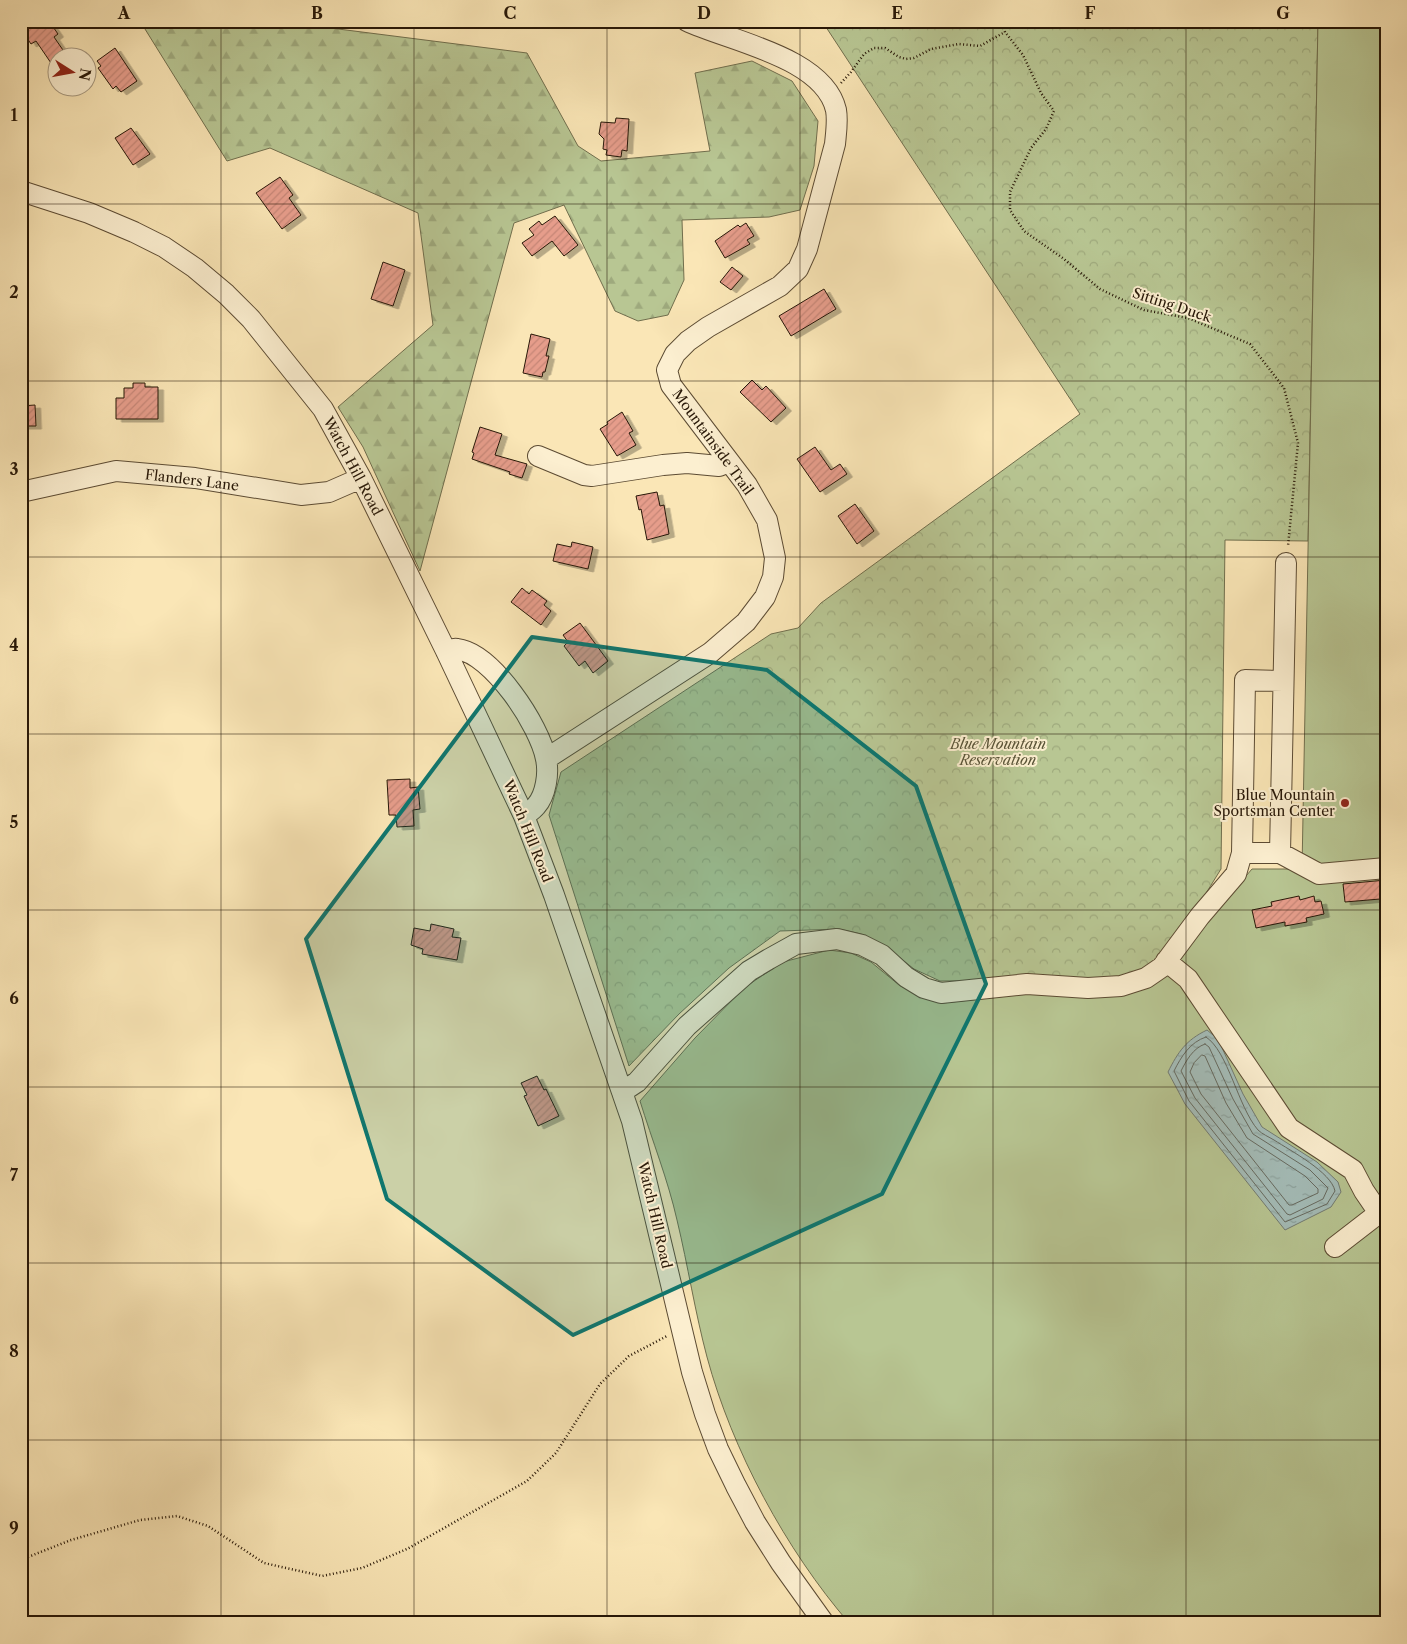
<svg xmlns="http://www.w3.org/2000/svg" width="1407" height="1644" font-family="'Libre Caslon Text',serif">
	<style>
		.forest { fill: url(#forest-firs); stroke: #706e4d }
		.park { fill: url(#park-crowns); stroke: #706e4d }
		.pitch { fill: #b8c693; stroke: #706e4d }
		.water { fill: url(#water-ripples); stroke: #727b72 }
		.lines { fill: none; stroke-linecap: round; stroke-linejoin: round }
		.shore { stroke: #666a60; stroke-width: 1 }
		.building { fill: url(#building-hatch); stroke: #271707; filter: url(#shadow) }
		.minor-casing { stroke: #5c4b33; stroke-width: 22 }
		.path { stroke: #271707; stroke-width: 2.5; stroke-dasharray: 1 2.5; stroke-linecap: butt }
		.minor { stroke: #fcefd0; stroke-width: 20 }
		.marked { fill: #0f766e; fill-opacity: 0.2; stroke: #0f766e; stroke-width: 4; stroke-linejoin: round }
		.grid { fill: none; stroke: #271707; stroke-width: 1; stroke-opacity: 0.55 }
		.poi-dot { fill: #8f2418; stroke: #fcefd0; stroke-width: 2 }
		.labels { text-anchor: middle; stroke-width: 4; stroke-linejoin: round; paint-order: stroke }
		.street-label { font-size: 14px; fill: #271707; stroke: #fcefd0 }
		.park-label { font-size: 14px; font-style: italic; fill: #5a5438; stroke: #fcefd0 }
		.poi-label { font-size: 14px; fill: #271707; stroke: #fcefd0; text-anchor: end }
		.neatline { fill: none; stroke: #271707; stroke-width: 2 }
		.grid-label { font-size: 16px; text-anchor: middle; font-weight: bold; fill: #271707 }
	</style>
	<defs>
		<pattern id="forest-firs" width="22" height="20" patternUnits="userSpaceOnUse" patternTransform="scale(1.25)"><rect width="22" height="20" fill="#b8c693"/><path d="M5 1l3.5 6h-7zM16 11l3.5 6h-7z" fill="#9ea97d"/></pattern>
		<pattern id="park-crowns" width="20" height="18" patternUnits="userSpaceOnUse" patternTransform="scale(1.25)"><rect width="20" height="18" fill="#b8c693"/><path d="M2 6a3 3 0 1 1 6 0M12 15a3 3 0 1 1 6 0" fill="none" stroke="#9ea97d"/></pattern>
		<pattern id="water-ripples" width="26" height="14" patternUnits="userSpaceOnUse" patternTransform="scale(1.25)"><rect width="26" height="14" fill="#a4bdb9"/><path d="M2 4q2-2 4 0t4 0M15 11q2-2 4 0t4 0" fill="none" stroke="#8da29e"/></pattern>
		<pattern id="building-hatch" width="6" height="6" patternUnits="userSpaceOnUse" patternTransform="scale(1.25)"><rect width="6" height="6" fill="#e69d8b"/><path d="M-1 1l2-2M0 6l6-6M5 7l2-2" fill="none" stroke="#c58676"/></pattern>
		<filter id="shadow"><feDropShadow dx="5.5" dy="3" stdDeviation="0" flood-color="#0004"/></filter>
	</defs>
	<rect width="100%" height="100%" fill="#fae6b6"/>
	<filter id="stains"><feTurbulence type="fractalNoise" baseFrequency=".004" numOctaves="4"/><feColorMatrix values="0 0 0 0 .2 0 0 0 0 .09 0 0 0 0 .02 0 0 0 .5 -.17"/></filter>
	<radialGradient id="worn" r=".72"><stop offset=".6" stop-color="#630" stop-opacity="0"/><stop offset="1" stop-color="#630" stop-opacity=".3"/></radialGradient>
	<path class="forest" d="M140 21H291V23L527 53 578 146 601 161 710 151 695 73 752 61 792 81 818 121 814 166 800 210 769 217 682 220 684 280 668 315 638 321 615 311 564 205 514 223 420 571 363 447 338 407 433 325 418 213 270 148 227 161Z"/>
	<path class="park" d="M822 21H1318L1308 541 1225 540 1221 869 1195 911 1165 951 1141 972 1122 977 1104 979 940 981 914 969 885 946 861 934 839 929 780 931 729 968 679 1014 629 1066 549 815 561 772 771 634 798 628 821 603 1080 414Z"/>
	<path class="pitch" d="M1318 21H1386V1623H849C786 1550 732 1450 707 1357 695 1312 688 1266 677 1220 668 1180 652 1140 640 1101L695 1038 745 987 783 962 829 950 851 953 871 962 899 985 924 998 943 1003 1025 994 1153 984 1252 869H1302Z"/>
	<path class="water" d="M1207 1030 1218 1039 1243 1094 1262 1127 1317 1162 1338 1182 1341 1192 1331 1207 1285 1230 1185 1104 1168 1072C1178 1052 1186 1040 1207 1030Z"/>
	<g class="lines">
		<path class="shore" d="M1206 1037C1228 1051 1238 1107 1258 1130 1262 1134 1269 1137 1274 1140 1291 1151 1331 1172 1335 1191L1327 1204 1285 1222 1189 1101 1174 1071C1181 1057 1190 1042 1206 1037Z
			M1205 1044 1209 1047 1233 1099 1253 1134 1310 1170 1328 1188 1323 1199 1290 1215 1287 1214 1195 1098 1181 1071C1186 1061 1193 1048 1205 1044Z
			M1202 1055 1205 1056 1226 1103 1247 1138 1305 1176 1318 1189V1193L1292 1205H1289L1201 1094 1190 1072 1194 1063Z"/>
	</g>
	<path class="building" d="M32 21H49L58 34 54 37 65 53 51 63 36 41 31 44 21 29Z
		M115 48 137 81 121 92 116 86 113 89 98 68 101 66 97 61Z
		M616 118 629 119 627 151 622 150 621 157 606 155 607 150 603 149 604 139 599 134 601 122 615 123Z
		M131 128 150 154 133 165 115 138Z
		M280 177 293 195 289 198 301 215 282 229 256 193Z
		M555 216 578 245 564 256 552 241 532 256 522 243 534 235 529 229 539 221 542 225Z
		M746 223 754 236 747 240 750 244 725 258 715 241 738 225 740 227Z
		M383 262 405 270 393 306 371 299Z
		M732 267 743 276 731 290 720 282Z
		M824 289 836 309 791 336 779 316Z
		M531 334 550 339 546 356H549L545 372H543L542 377 523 373Z
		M752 380 762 390 766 386 786 408 771 422 740 392Z
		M133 383H145V387H158V419H116V398H124V388H133Z
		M35 405 36 426H21V406Z
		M622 412 633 431 629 433 636 445 617 456 600 429 608 424 607 422Z
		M480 427 502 434 495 455 527 464 522 478 509 474 510 472 472 459 474 453 472 452Z
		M815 447 831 470 840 464 847 474 820 492 797 459Z
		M657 492 660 506 664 505 669 534 647 540 641 509 639 510 636 496Z
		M855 504 874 531 857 544 838 516Z
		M572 542 593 547 588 569 553 561 557 544 571 547Z
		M522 588 529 594 532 590 547 601 544 605 551 611 541 625 511 602Z
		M580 623 608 661 593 673 585 661 579 666 564 646 568 642 563 635Z
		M410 779V788L418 787 420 809 413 810 414 826 397 827 396 815H389L387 780Z
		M1386 880V893H1380V899L1345 902 1343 884Z
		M1299 896 1300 900 1314 896 1315 902 1321 901 1324 914 1306 918 1307 922 1285 926V922L1256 928 1252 910 1272 906 1271 902Z
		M431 924 454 929 452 937 461 938 457 960 422 954 423 949 411 945 414 928 430 931Z
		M537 1076 544 1090 546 1089 559 1116 538 1126 524 1096 527 1095 521 1083Z"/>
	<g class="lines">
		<defs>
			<path id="minor" d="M21 191 89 213 134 232 164 247 195 268 226 294 251 319 323 409 361 478 446 651 524 816 554 895 632 1121 692 1372 705 1414 718 1449 736 1486 755 1522 781 1563 824 1623
				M538 456 584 475 592 476 663 465 687 463 719 466 729 462
				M21 492 116 471 195 478 301 495 329 492 361 478
				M446 651C450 650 454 648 457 649 492 653 540 726 546 759 549 773 546 795 536 806 533 810 528 813 524 816
				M546 759 710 653 746 622 765 597 773 577 775 558 767 520 747 485 671 385 667 370 675 354 688 341 708 327 780 286 798 269 807 249 835 144C836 133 838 121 836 110 824 57 729 41 687 21
				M1242 853 1245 680 1283 681
				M1280 853 1319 874 1386 868
				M1166 961 1188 979 1289 1128 1353 1170 1364 1191 1379 1213
				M622 1092 637 1082 687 1026 749 971 769 959 796 944 837 939 862 945 882 955 906 977 924 988 941 993 1027 984 1088 988 1121 986 1146 978 1162 967 1200 916 1236 874 1242 853H1280L1286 563
				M1335 1247 1379 1213 1386 1210"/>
		</defs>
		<use href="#minor" class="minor-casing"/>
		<path class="path" d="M1002 21 1005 32 1023 55 1041 93 1054 111 1046 129 1031 148 1010 192V210L1024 231 1064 259 1100 289 1144 310 1188 318 1250 344 1284 388 1298 443 1288 546
			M841 83 851 72 864 54 874 48H885L899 57 906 59 914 58 931 49 959 44 980 46 1005 32
			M21 1557H28L71 1540 140 1520 177 1516 208 1526 264 1563 322 1576 362 1568 407 1549 527 1481 556 1453 600 1384 629 1356 667 1336"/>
		<use href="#minor" class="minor"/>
	</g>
	<path class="marked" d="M532 637 767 670 916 786 986 984 882 1194 573 1335 387 1199 306 939Z"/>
	<path class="grid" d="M221 21V1623M414 21V1623M607 21V1623M800 21V1623M993 21V1623M1186 21V1623M21 204H1386M21 381H1386M21 557H1386M21 734H1386M21 910H1386M21 1087H1386M21 1263H1386M21 1440H1386"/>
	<circle class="poi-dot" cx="1345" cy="803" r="5"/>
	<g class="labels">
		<g class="street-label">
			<text transform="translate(1172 305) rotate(18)" y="5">Sitting Duck</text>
			<text transform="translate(713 442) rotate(54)" y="5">Mountainside Trail</text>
			<text transform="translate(353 466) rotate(62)" y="5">Watch Hill Road</text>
			<text transform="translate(192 480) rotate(7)" y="5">Flanders Lane</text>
			<text transform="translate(528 831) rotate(68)" y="5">Watch Hill Road</text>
			<text transform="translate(655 1215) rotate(77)" y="5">Watch Hill Road</text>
		</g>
		<g class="park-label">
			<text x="998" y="749">Blue Mountain<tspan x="998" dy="16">Reservation</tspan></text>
		</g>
		<g class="poi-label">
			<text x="1335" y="800">Blue Mountain<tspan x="1335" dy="16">Sportsman Center</tspan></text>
		</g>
	</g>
	<rect width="1407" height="1644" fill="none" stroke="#fae6b6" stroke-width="55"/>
	<g transform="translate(72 72) rotate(101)"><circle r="24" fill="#fcefd0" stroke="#a79980"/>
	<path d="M0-4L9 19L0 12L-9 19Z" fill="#8f2418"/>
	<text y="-8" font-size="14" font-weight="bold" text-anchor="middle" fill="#271707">N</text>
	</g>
	<rect x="28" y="28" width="1352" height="1588" class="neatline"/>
	<g class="grid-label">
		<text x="124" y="19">A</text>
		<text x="317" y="19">B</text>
		<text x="510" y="19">C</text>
		<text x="704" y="19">D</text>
		<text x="897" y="19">E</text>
		<text x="1090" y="19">F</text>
		<text x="1283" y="19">G</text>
		<text x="14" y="121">1</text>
		<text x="14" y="298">2</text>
		<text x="14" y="475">3</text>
		<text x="14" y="651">4</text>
		<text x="14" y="828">5</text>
		<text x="14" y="1004">6</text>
		<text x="14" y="1181">7</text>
		<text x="14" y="1357">8</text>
		<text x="14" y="1534">9</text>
	</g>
	<rect width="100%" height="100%" filter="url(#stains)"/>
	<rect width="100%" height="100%" fill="url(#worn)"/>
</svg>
